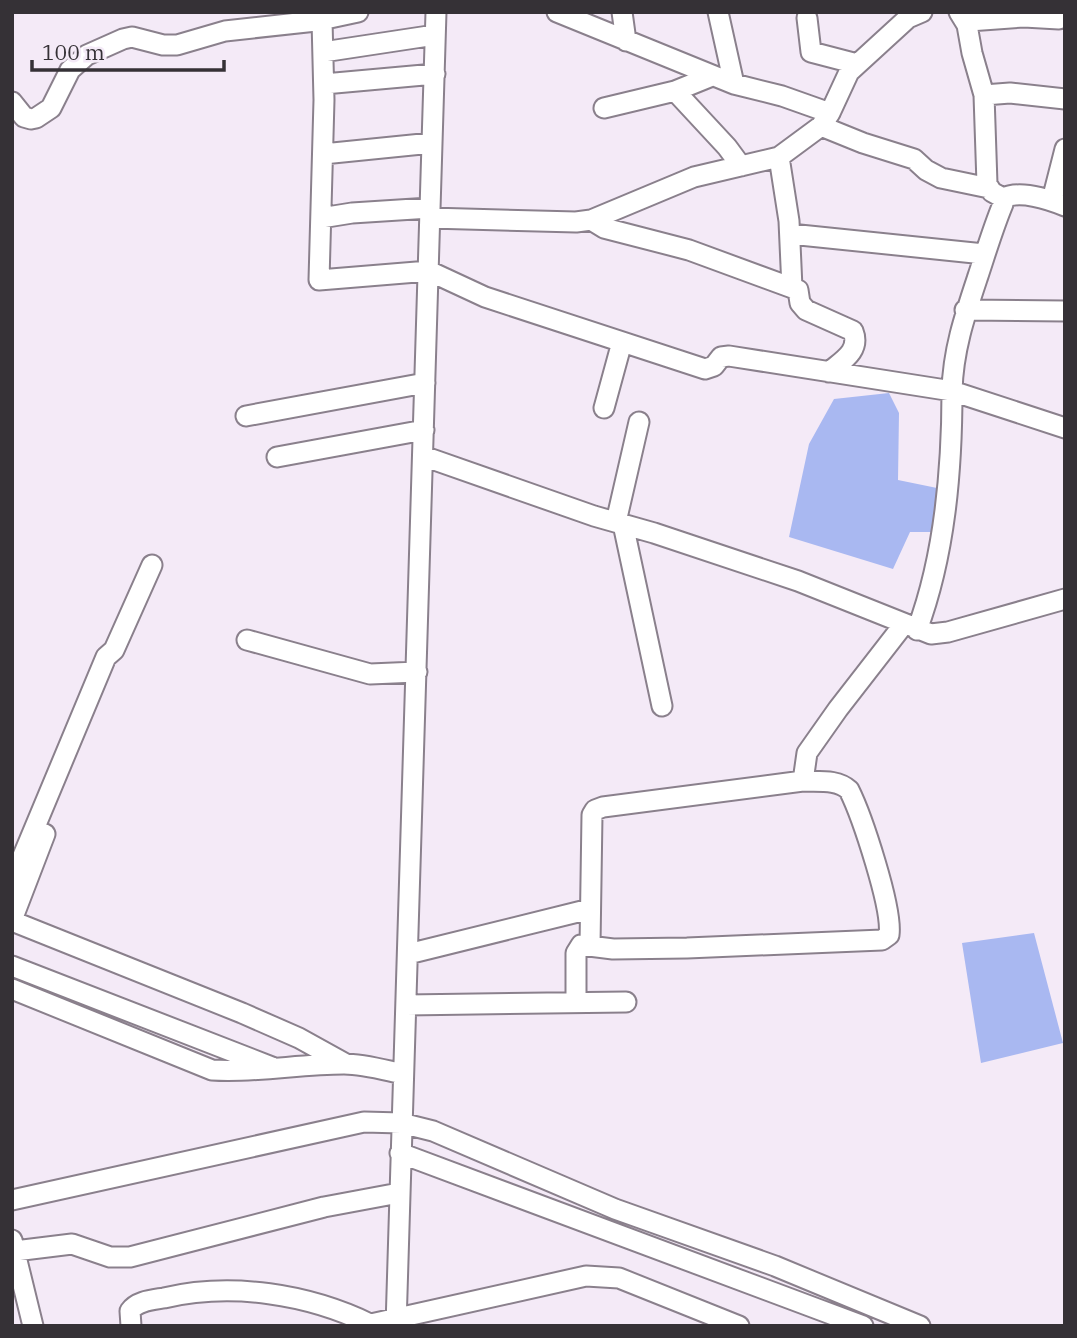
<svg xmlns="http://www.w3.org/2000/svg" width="1077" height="1338" font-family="'IBM Plex Serif',serif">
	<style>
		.water { fill: #a9b8f1 }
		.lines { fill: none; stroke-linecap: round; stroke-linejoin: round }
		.minor-casing { stroke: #8a808c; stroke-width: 23 }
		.minor { stroke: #fff; stroke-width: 19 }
	</style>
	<rect width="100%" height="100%" fill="#f4eaf7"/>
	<path class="water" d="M889 393 899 413 898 480 937 488 932 532H910L893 569 789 537 809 444 834 399Z
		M1034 933 1063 1043 981 1063 962 943Z"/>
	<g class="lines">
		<defs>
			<path id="minor" d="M557 12 734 84 718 12
				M622 12 626 41
				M807 18 811 52 857 64
				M322 20 324 100 319 280 429 271 485 297 705 369 714 366 721 357 729 356 952 391C953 350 965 315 978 276 986 252 993 228 1003 204V198L992 192 987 184 984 95 972 53 967 25 959 12
				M969 21 1024 17 1059 19
				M323 52 435 35
				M324 84 435 74
				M675 91 727 147 741 166
				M984 95 1010 93 1065 99
				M12 102 24 117 31 119 36 118 51 108 70 70 87 55 123 39 132 37 163 45H177L225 31 316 21 358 12
				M604 108 675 91 712 76
				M830 113 849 72 908 18 922 12
				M821 126 863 143 914 159 926 170 941 178 989 188
				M323 154 432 143
				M779 157 789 221 792 288
				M1003 198C1020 190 1048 199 1065 206
				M1052 200 1065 149
				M321 218 352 213 430 208
				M430 218 576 222 591 220 694 177 779 157 821 126 830 113 782 96 734 84
				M591 220 604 228 689 250 798 290 800 303 806 310 853 331C861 351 842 361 829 372
				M790 234 984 254
				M965 310 1065 311
				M604 408 622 342
				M246 416 425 383
				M423 456 594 516 654 533 798 581 931 634 948 632 1065 599
				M277 457 424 430
				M616 522 639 422
				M623 524 662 706
				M917 630C945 555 952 471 952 391L1065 428
				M247 640 370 674 417 672
				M12 882 106 657 114 650 152 565
				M12 920 45 834
				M12 921 242 1013 299 1038 346 1064
				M590 945 592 815 595 810 603 807 803 781 807 753 838 709 904 624
				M408 954 590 909
				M12 966 272 1067
				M12 989 212 1070C256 1073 299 1064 344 1064 364 1064 384 1070 403 1074
				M576 1003V953L581 945 613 949 687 948 882 940 889 935C893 909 862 816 849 790 837 779 818 782 803 781
				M406 1005 626 1002
				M400 1153 863 1326
				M12 1200 364 1122 401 1123 433 1131 615 1209 775 1266 920 1326
				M12 1240 33 1326
				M15 1251 72 1244 110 1257H130L324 1207 399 1193
				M131 1326 130 1311C137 1301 152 1300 164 1298 232 1282 308 1294 370 1324
				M362 1326 586 1276 619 1278 739 1326
				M396 1326 436 12"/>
		</defs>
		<use href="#minor" class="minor-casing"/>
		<use href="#minor" class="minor"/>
	</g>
	<rect width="1077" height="1338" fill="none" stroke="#353136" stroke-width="28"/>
	<path d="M32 60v10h192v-10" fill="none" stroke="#353136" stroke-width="3.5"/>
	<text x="42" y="60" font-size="21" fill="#353136" stroke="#f4eaf7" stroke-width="5" paint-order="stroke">100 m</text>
</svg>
